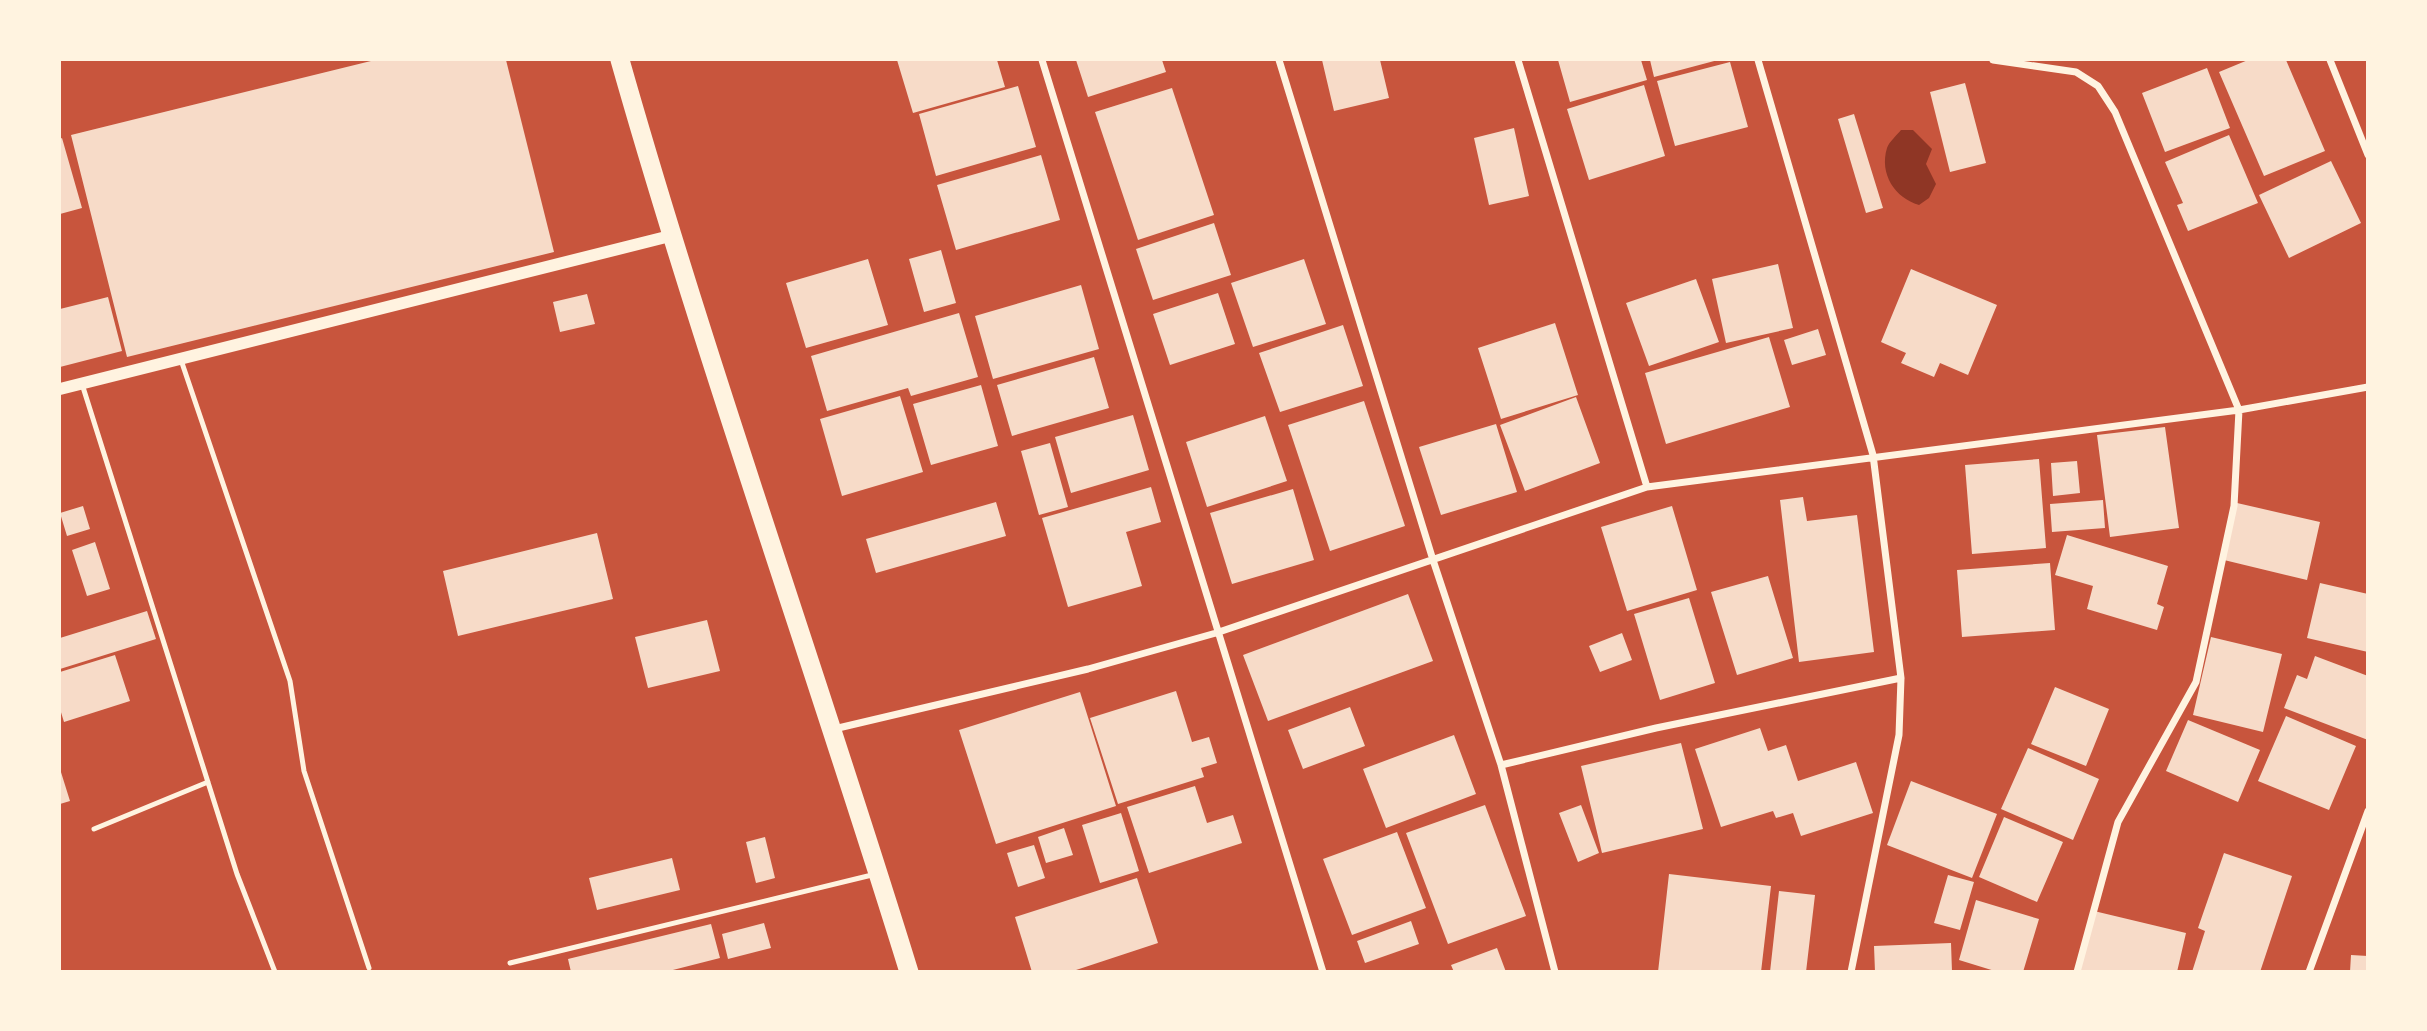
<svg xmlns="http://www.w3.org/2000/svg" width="2427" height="1031" font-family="'Titillium Web',sans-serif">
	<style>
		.water { fill: #8f3625 }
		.building { fill: #f7dbc8 }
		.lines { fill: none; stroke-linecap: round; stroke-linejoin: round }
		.service { stroke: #fff3e0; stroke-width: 5 }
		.minor { stroke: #fff3e0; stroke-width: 7 }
		.tertiary { stroke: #fff3e0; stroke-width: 12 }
		.trunk { stroke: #fff3e0; stroke-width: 19 }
	</style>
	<rect width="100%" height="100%" fill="#c8553d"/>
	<path class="water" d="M1901 130H1913L1932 149 1926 164 1936 184 1929 198 1919 205C1895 198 1879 174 1887 148 1889 142 1897 135 1901 130Z"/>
	<path class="building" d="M375 60H506L554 252 127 357 71 135Z
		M897 60H997L1005 87 913 113Z
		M1076 60H1162L1166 72 1088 97Z
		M1322 60H1380L1389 98 1334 111Z
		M1558 60H1641L1647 80 1570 102Z
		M1650 60H1718L1654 77Z
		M2248 60H2286L2325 151 2264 176 2219 72Z
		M1730 62 1748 127 1675 146 1657 81Z
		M2207 68 2230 128 2165 152 2142 93Z
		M1965 83 1986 163 1950 172 1930 92Z
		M1644 85 1665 156 1589 180 1567 109Z
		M1018 86 1036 147 936 176 919 114Z
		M1172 88 1214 215 1138 240 1095 112Z
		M1854 114 1883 208 1866 213 1838 119Z
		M1514 128 1529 196 1489 205 1474 138Z
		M2229 135 2258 203 2188 231 2177 205 2183 203 2165 162Z
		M62 138 82 208 60 214V139Z
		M1041 155 1060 220 956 250 937 185Z
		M2331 161 2361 223 2289 258 2259 195Z
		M1214 223 1231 275 1153 300 1136 249Z
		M941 250 956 303 924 312 909 259Z
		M868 259 888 325 806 348 786 283Z
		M1304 259 1326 324 1253 347 1231 283Z
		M1778 264 1793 328 1726 343 1712 279Z
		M1911 269 1997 305 1968 375 1940 363 1934 377 1901 363 1906 353 1881 342Z
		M1696 279 1719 342 1649 366 1626 303Z
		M1081 285 1099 349 993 379 975 316Z
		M1218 293 1235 344 1170 365 1153 314Z
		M587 294 595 324 560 332 553 302Z
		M108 297 122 351 60 367V309Z
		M959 313 978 377 911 396 908 388 827 411 811 356Z
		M1555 323 1578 395 1501 419 1478 348Z
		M1343 325 1363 386 1280 412 1259 353Z
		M1818 329 1826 355 1792 365 1784 340Z
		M1769 337 1790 407 1666 444 1645 373Z
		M1094 357 1109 408 1012 436 997 385Z
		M981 385 998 446 931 465 913 404Z
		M900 396 923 472 842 496 820 419Z
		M1576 397 1600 463 1525 491 1500 425Z
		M1364 401 1405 526 1330 551 1288 425Z
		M1133 415 1149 470 1071 493 1055 437Z
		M1265 416 1287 481 1207 507 1186 442Z
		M1496 424 1517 492 1441 515 1419 447Z
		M2165 427 2179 528 2110 537 2097 435Z
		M1050 443 1068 507 1039 515 1021 451Z
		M2039 459 2046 548 1972 554 1965 465Z
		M2077 461 2080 493 2053 496 2051 463Z
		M1151 487 1161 522 1126 532 1142 586 1068 607 1042 518Z
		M1293 489 1314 560 1232 584 1210 513Z
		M1803 497 1807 521 1857 515 1874 652 1799 662 1780 500Z
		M2103 500 2105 528 2052 532 2050 504Z
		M996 502 1006 536 876 573 866 539Z
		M2237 503 2320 522 2307 580 2224 560Z
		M83 506 90 529 67 536 60 513Z
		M1672 506 1697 590 1627 611 1601 527Z
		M597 533 613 599 458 636 443 571Z
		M2067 535 2168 566 2157 604 2164 607 2157 630 2087 609 2093 586 2055 575Z
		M95 542 110 589 87 596 72 550Z
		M2050 563 2055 630 1962 637 1957 570Z
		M1768 576 1793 658 1737 675 1711 592Z
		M2320 583 2368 594V652L2307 638Z
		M1408 594 1433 661 1268 721 1243 655Z
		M1689 598 1715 683 1660 700 1634 614Z
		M147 611 156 639 60 669V638Z
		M707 620 720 671 648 688 635 637Z
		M1622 633 1632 660 1600 672 1589 646Z
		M2211 637 2282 654 2263 732 2193 715Z
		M115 655 130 701 64 722 60 709V672Z
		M2315 656 2368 676V740L2284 708 2297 675 2307 679Z
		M2055 687 2109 709 2086 766 2031 744Z
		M1176 691 1192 742 1209 737 1217 763 1201 768 1204 777 1118 804 1090 718Z
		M1080 692 1116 806 996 844 959 730Z
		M1350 707 1365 746 1303 769 1288 730Z
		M2286 716 2356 746 2329 810 2258 781Z
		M2188 720 2260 750 2238 802 2166 771Z
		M1760 728 1768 751 1786 745 1798 781 1856 762 1873 813 1801 836 1793 813 1776 818 1773 811 1721 827 1695 749Z
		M1454 735 1476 794 1386 828 1363 769Z
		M1681 743 1703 829 1602 853 1581 766Z
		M2028 748 2099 779 2073 840 2001 809Z
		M60 769 70 801 60 804Z
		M1911 781 1997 814 1972 878 1887 845Z
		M1195 786 1207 823 1233 815 1242 843 1149 873 1127 807Z
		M1485 805 1526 916 1448 944 1406 833Z
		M1581 805 1599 853 1578 862 1559 813Z
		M1121 813 1139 871 1100 883 1082 825Z
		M2004 817 2063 842 2037 902 1979 877Z
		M1064 828 1073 855 1046 863 1038 837Z
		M1397 832 1426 908 1352 935 1323 859Z
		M765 837 775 878 756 883 746 842Z
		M1034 845 1045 878 1018 887 1007 853Z
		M2224 853 2292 876 2260 972H2192L2205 931 2198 928Z
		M672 858 680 890 597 910 589 878Z
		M1669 874 1771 886 1761 972H1658Z
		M1948 875 1974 882 1960 930 1934 923Z
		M1137 878 1158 943 1070 972H1032L1015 917Z
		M1779 891 1815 895 1806 972H1770Z
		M1976 900 2039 919 2023 972H1998L1959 960Z
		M2094 911 2186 933 2177 972H2080Z
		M1411 921 1419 944 1365 963 1357 941Z
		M764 923 771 948 728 959 722 934Z
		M711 924 720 958 665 972H571L568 959Z
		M1951 943 1952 972H1875L1874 946Z
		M1497 948 1506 972H1454L1451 965Z
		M2351 955 2368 956V972H2350Z"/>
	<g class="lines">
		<path class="service" d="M181 360 290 681 304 771 369 968
			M82 384 237 874 275 972
			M94 829 208 782
			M510 963 876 874"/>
		<path class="minor" d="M1042 60 1323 972
			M1279 60 1433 560 1501 765 1555 972
			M1518 60 1647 487
			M1758 60 1873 455 1901 678 1899 735 1851 972
			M1993 60 2076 72 2098 86 2115 112 2239 410 2234 506 2196 682 2118 822 2077 972
			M2330 60 2368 155
			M834 729 1088 669 1216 633 1647 487 2239 410 2368 387
			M1501 765 1656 728 1901 678
			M2309 972 2368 811"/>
		<path class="tertiary" d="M60 389 670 236"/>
		<path class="trunk" d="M620 60C707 366 815 667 909 972"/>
	</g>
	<rect width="2427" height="1031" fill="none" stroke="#fff3e0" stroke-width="122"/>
</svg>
